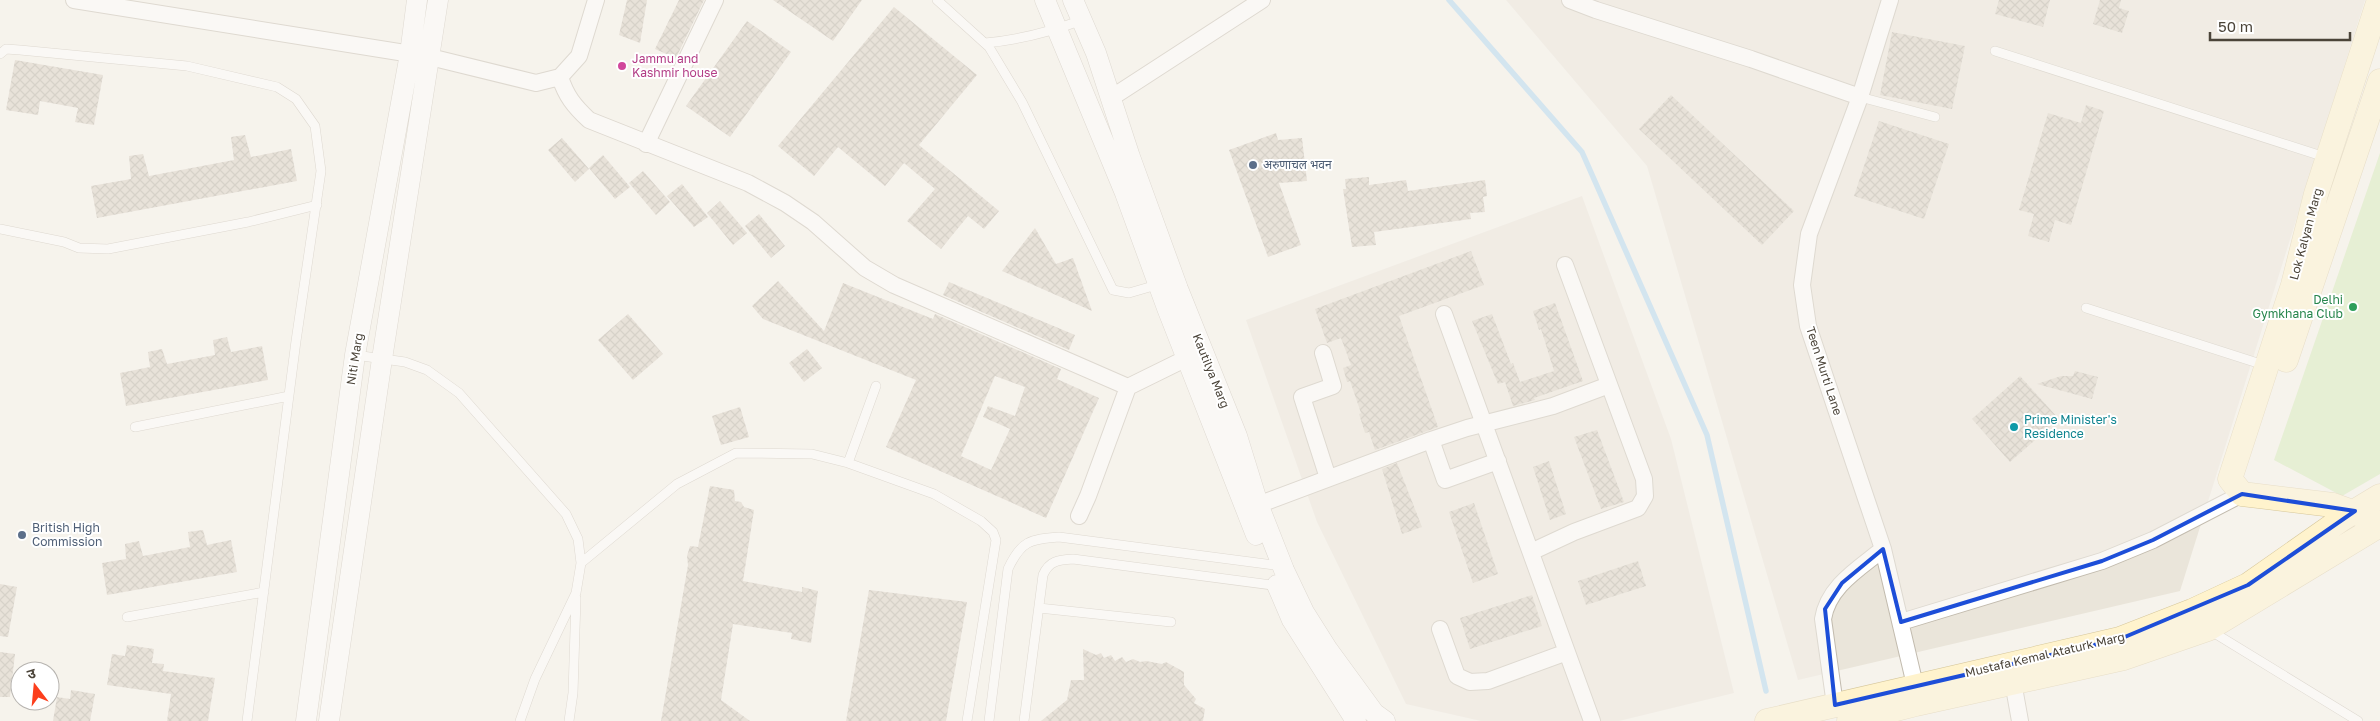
<svg xmlns="http://www.w3.org/2000/svg" width="2380" height="721" font-family="'Golos Text','Noto Sans Devanagari',sans-serif">
	<style>
		.residential { fill: #eae5da }
		.pitch { fill: #d2eab5 }
		.lines { fill: none; stroke-linecap: round; stroke-linejoin: round }
		.stream { stroke: #a9d4f2; stroke-width: 5.5 }
		.building { fill: url(#building-cross-hatch); fill-rule: evenodd }
		.service-casing { stroke: #c2bbae; stroke-width: 10 }
		.minor-casing { stroke: #c2bbae; stroke-width: 18 }
		.tertiary-casing { stroke: #c2bbae; stroke-width: 21 }
		.secondary-casing { stroke: #d6c79b; stroke-width: 25 }
		.service { stroke: #fff; stroke-width: 9 }
		.minor { stroke: #fff; stroke-width: 16 }
		.tertiary { stroke: #fff; stroke-width: 20 }
		.secondary { stroke: #fff3cd; stroke-width: 24 }
		.marked { fill: none; stroke: #1d4ed8; stroke-width: 4; stroke-linejoin: round }
		.hotel-dot { fill: #d1479c; stroke: #fff; stroke-width: 2 }
		.service-dot { fill: #5c6f8a; stroke: #fff; stroke-width: 2 }
		.leisure-dot { fill: #2e9e5b; stroke: #fff; stroke-width: 2 }
		.culture-dot { fill: #0f9aa8; stroke: #fff; stroke-width: 2 }
		.labels { text-anchor: middle; stroke-width: 4; stroke-linejoin: round; paint-order: stroke }
		.hotel-label { font-size: 12px; fill: #b23c85; stroke: #fff; text-anchor: start }
		.service-label { font-size: 12px; fill: #4e5e75; stroke: #fff; text-anchor: start }
		.street-label { font-size: 12px; fill: #4b4439; stroke: #fff }
		.leisure-label { font-size: 12px; fill: #27864d; stroke: #fff; text-anchor: end }
		.culture-label { font-size: 12px; fill: #0d838f; stroke: #fff; text-anchor: start }
	</style>
	<defs>
		<pattern id="building-cross-hatch" width="8" height="8" patternUnits="userSpaceOnUse" patternTransform="scale(1.25)"><rect width="8" height="8" fill="#d8cfc1"/><path d="M0 0l8 8M0 8l8-8" fill="none" stroke="#b1aa9e"/></pattern>
	</defs>
	<rect width="100%" height="100%" fill="#f6f3ec"/>
	<path class="residential" d="M1506 0H2365L2180 591 1798 680 1647 166Z
		M1582 196 1671 439 1734 693 1619 721H1481L1406 704 1317 522 1246 320Z"/>
	<path class="pitch" d="M2380 153V474L2342 496 2274 460Z"/>
	<g class="lines">
		<path class="stream" d="M1449 0 1582 152 1707 435 1766 691"/>
	</g>
	<path class="building" d="M627 0H647L640 43 619 35Z
		M679 0H704L676 58 655 49Z
		M773 0H862L833 41Z
		M1999 0H2050L2043 27 1995 14Z
		M2100 0H2121L2119 8 2129 11 2122 33 2093 24Z
		M894 7 977 75 919 145 999 211 984 229 968 216 941 249 907 221 935 189 904 163 885 186 838 147 814 176 778 146Z
		M747 21 791 52 730 137 686 106Z
		M1892 32 1965 46 1952 109 1880 95Z
		M15 60 103 75 94 125 75 122 78 108 40 101 38 115 6 110Z
		M1671 95 1794 211 1762 245 1639 129Z
		M2086 105 2104 111 2071 225 2055 220 2049 242 2028 236 2034 214 2019 210 2048 113 2081 123Z
		M1879 121 1949 144 1924 219 1854 196Z
		M1276 133 1278 140 1302 138 1307 181 1279 183 1301 245 1268 257 1229 150Z
		M245 135 251 157 291 149 297 181 97 218 91 186 131 179 129 156 143 154 149 176 234 160 231 137Z
		M562 138 589 169 575 182 548 150Z
		M603 155 630 187 615 199 589 168Z
		M643 171 670 202 656 215 629 183Z
		M1369 177V185L1406 180 1408 191 1485 180 1487 196 1483 197 1485 212 1470 213 1471 219 1374 232 1376 245 1352 247 1343 189H1346L1345 179Z
		M682 184 708 217 694 227 667 196Z
		M720 201 747 233 733 245 707 213Z
		M759 214 785 246 771 258 745 226Z
		M1035 228 1056 264 1073 258 1092 311 1002 271Z
		M1471 251 1484 285 1399 316 1438 427 1375 450 1369 432 1365 433 1359 414 1361 413 1350 381 1347 382 1343 368 1351 365 1341 338 1327 343 1315 309Z
		M778 281 824 331 843 283 933 319 935 314 1061 369 1057 379 1099 398 1046 518 886 447 916 380 763 319 752 306ZM995 376 1025 387 1015 416 988 406 983 417 1010 429 991 470 961 456Z
		M949 282 1075 335 1069 350 943 295Z
		M1555 303 1583 381 1534 398 1535 400 1513 406 1505 382 1498 384 1472 321 1492 314 1511 364 1513 363 1520 382 1554 371 1541 329 1539 330 1533 311Z
		M628 314 663 354 633 380 598 340Z
		M227 337 231 352 262 346 268 380 126 406 120 373 150 367 148 352 162 349 167 364 215 355 213 340Z
		M807 349 822 368 804 382 789 363Z
		M2075 371 2098 377 2092 399 2037 384 2061 376H2073Z
		M2020 376 2059 419 2010 462 1972 419Z
		M740 407 749 437 721 445 712 416Z
		M1597 430 1624 502 1601 509 1574 437Z
		M1549 461 1566 514 1550 520 1533 467Z
		M1397 463 1422 527 1402 534 1382 469Z
		M710 486 734 490 735 501 741 502 744 507 754 510 743 581 802 592V587L818 591 811 643 791 639 792 633 733 624 721 700 750 721H661L688 565 687 556 690 546 698 547Z
		M1474 503 1498 574 1473 583 1449 512Z
		M203 530 207 545 231 540 237 572 107 595 102 563 126 559 125 544 139 541 143 556 190 547 188 532Z
		M1638 561 1646 586 1586 605 1578 581Z
		M0 584 17 587 8 637 0 636Z
		M869 590 967 602 946 721H846Z
		M1532 595 1542 626 1470 649 1460 618Z
		M127 645 154 649 152 663 164 664 163 671 215 678 208 721H167L171 694 107 685 112 654 125 656Z
		M1083 649 1096 655 1101 653 1104 658 1111 655 1115 661 1122 657 1126 662 1133 659 1140 662 1146 661 1162 664 1166 662 1184 672V685L1196 699 1194 703 1205 709 1203 721H1041L1067 700 1071 680H1084Z
		M0 652 15 654 10 697H0Z
		M71 690 95 694 90 721H53L57 697 70 699Z"/>
	<g class="lines">
		<defs>
			<path id="service" d="M937 0 989 47 1022 102 1113 290 1129 293 1160 284
				M985 43C1018 40 1050 32 1082 20
				M1995 51 2328 158
				M0 54 6 49 20 50 187 66 277 87 296 99 315 126 321 171 296 341 247 721
				M1860 97 1935 117
				M0 229 64 242 79 248 108 249 248 222 317 205
				M2086 308 2267 366
				M355 355 405 362 427 370 459 393 566 514 578 539 581 563 576 593 535 679 520 721
				M135 427 289 396
				M848 463 876 386
				M581 563 677 484 736 453 812 454 848 463 934 494 981 521 993 532 996 540 967 721
				M1039 608 1171 622
				M127 617 264 592
				M2211 631 2358 721
				M569 721 573 693 576 598
				M989 721 1008 569C1021 541 1030 539 1059 537L1282 566
				M1024 721 1043 575C1049 561 1058 560 1073 559L1279 586"/>
			<path id="minor" d="M74 0 430 57 536 83 560 77 579 56 596 0
				M1570 0 1596 10 1751 59 1860 97
				M1890 0 1860 97 1809 234 1802 285 1808 326 1883 549 1915 685
				M560 77C566 96 574 106 589 120L748 183 785 203 813 222 865 268 894 285 1128 387 1187 358
				M1111 98 1262 0
				M646 144 715 0
				M1444 314 1592 721
				M1323 353 1333 386 1302 397 1328 478
				M1431 440 1445 480 1498 461
				M1247 509 1431 440 1467 428 1553 406 1609 385
				M1079 516 1088 496 1128 387
				M1531 552 1574 532 1638 508 1645 496 1644 479 1565 265
				M1901 622 2102 561 2153 540 2242 494
				M1440 629 1457 676 1470 682 1488 681 1567 652
				M2013 682 2020 721
				M1835 705 1823 619C1828 586 1860 568 1883 549"/>
			<path id="tertiary" d="M1045 0 1125 193 1167 308 1256 535
				M1073 0 1096 53 1130 157 1178 289 1237 436 1258 504 1284 570 1304 612 1328 650 1374 713 1385 721
				M1277 585 1292 620 1356 721
				M306 721 355 355 410 54 417 0
				M329 721 382 359 438 0"/>
			<path id="secondary" d="M2379 0 2316 194 2293 285 2230 479 2242 494 2333 505 2380 522
				M2286 360 2380 81
				M1767 721 2120 639 2192 611 2248 585 2342 519 2380 496
				M1849 721 1916 704 2124 658 2208 629 2380 525"/>
		</defs>
		<use href="#service" class="service-casing"/>
		<use href="#minor" class="minor-casing"/>
		<use href="#tertiary" class="tertiary-casing"/>
		<use href="#secondary" class="secondary-casing"/>
		<use href="#service" class="service"/>
		<use href="#minor" class="minor"/>
		<use href="#tertiary" class="tertiary"/>
		<use href="#secondary" class="secondary"/>
	</g>
	<path d="M0 0H2380V721H0ZM2242 494 2355 511 2248 585 2120 639 1835 705 1825 609 1842 583 1883 549 1901 622 2102 561 2153 540Z" fill="#f6f3ec" fill-opacity=".55" fill-rule="evenodd"/>
	<path class="marked" d="M2242 494 2355 511 2248 585 2120 639 1835 705 1825 609 1842 583 1883 549 1901 622 2102 561 2153 540Z"/>
	<circle class="hotel-dot" cx="622" cy="66" r="5"/>
	<g class="service-dot">
		<circle cx="1253" cy="165" r="5"/>
		<circle cx="22" cy="535" r="5"/>
	</g>
	<circle class="leisure-dot" cx="2353" cy="307" r="5"/>
	<circle class="culture-dot" cx="2014" cy="427" r="5"/>
	<g class="labels">
		<g class="hotel-label">
			<text x="632" y="63">Jammu and<tspan x="632" dy="14">Kashmir house</tspan></text>
		</g>
		<g class="service-label">
			<text x="1263" y="169">अरुणाचल भवन</text>
			<text x="32" y="532">British High<tspan x="32" dy="14">Commission</tspan></text>
		</g>
		<g class="street-label">
			<text transform="translate(2306 234) rotate(-75)" y="4">Lok Kalyan Marg</text>
			<text transform="translate(355 359) rotate(-81)" y="4">Niti Marg</text>
			<text transform="translate(1211 371) rotate(68)" y="4">Kautilya Marg</text>
			<text transform="translate(1824 371) rotate(72)" y="4">Teen Murti Lane</text>
			<text transform="translate(2045 655) rotate(-13)" y="4">Mustafa Kemal Ataturk Marg</text>
		</g>
		<g class="leisure-label">
			<text x="2343" y="304">Delhi<tspan x="2343" dy="14">Gymkhana Club</tspan></text>
		</g>
		<g class="culture-label">
			<text x="2024" y="424">Prime Minister's<tspan x="2024" dy="14">Residence</tspan></text>
		</g>
	</g>
	<g transform="translate(35 686) rotate(344)"><circle r="24" fill="#ffffff" stroke="#b7b4b0"/>
	<path d="M0-4L9 19L0 12L-9 19Z" fill="#fc3f1d"/>
	<text y="-8" font-size="14" font-weight="bold" text-anchor="middle" fill="#4b4439">उ</text>
	</g>
	<path d="M2210 32v8h140v-8" fill="none" stroke="#4b4439" stroke-width="2.5"/>
	<text x="2218" y="32" font-size="15" fill="#4b4439" stroke="#ffffff" stroke-width="4" paint-order="stroke">50 m</text>
</svg>
